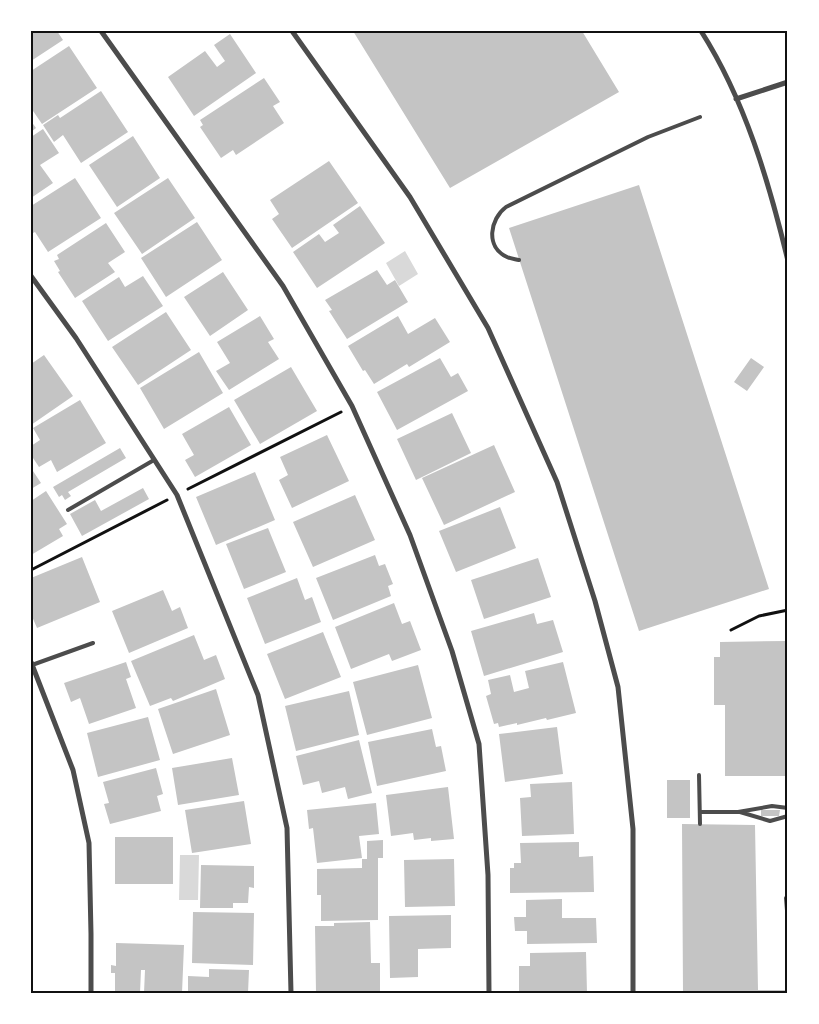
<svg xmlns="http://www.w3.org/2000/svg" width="819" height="1024" font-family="Helvetica,sans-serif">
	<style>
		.water { fill: #d9d9d9 }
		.building { fill: #c4c4c4 }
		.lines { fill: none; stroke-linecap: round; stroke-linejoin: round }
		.path { stroke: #111; stroke-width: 3 }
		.service { stroke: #4c4c4c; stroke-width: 4 }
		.minor { stroke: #4c4c4c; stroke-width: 5 }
		.neatline { fill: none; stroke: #111; stroke-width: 2 }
	</style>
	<rect width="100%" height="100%" fill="#fff"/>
	<path class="water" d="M405 251 418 274 399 286 386 263Z
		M180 855H199L198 900H179Z"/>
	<path class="building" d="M31 31H57L63 40 31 61Z
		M353 31H582L619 92 450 188Z
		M230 34 256 73 194 116 168 77 205 51 217 67 225 61 214 45Z
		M69 46 97 88 42 124 31 108V71Z
		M264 78 280 102 273 106 284 123 236 155 233 150 221 158 200 127 203 125 200 120Z
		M101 91 128 132 81 163 63 135 54 142 43 125 58 115 60 118Z
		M31 121 36 128 31 132Z
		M43 129 59 153 40 165 53 183 31 198V137Z
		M133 136 160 178 117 207 89 165Z
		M329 161 358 203 292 248 272 219 279 214 270 200Z
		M75 178 101 218 48 252 35 232 31 234V206Z
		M168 178 195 218 142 254 114 213Z
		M639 185 769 589 639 631 509 228Z
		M360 206 385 243 317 288 293 252 319 234 325 242 339 233 333 225Z
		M197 222 222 260 166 297 141 258Z
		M106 223 125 252 108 263 115 272 75 298 58 272 60 271 54 261 59 259 57 255Z
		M377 270 387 285 395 280 408 302 347 339 329 311 332 310 325 300Z
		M223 272 248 310 210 336 184 297Z
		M143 276 163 306 108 341 82 301 119 277 125 287Z
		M166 312 191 350 138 385 112 347Z
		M260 316 274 339 268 342 279 359 229 390 216 371 230 363 217 342Z
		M398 316 408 334 435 318 450 342 409 367 407 364 374 384 365 370 363 371 348 346Z
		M199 352 223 393 164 429 140 388Z
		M44 355 73 396 31 425V364Z
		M440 358 451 377 458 373 468 391 397 430 377 392Z
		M751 358 764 367 747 391 734 382Z
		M291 367 317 411 260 444 234 400Z
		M80 400 106 443 57 472 51 460 39 467 31 455V446L40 440 33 428Z
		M229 407 251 445 195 477 185 460 194 455 182 434Z
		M452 413 471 453 416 480 397 439Z
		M327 435 349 481 292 508 279 480 288 475 280 457Z
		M494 445 515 492 444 525 422 478Z
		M120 448 126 458 68 492 71 496 65 500 62 495 59 497 53 487Z
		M31 468 41 483 31 489Z
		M255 472 275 520 216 545 196 497Z
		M143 488 149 499 82 536 70 514 95 500 101 511Z
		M46 491 67 524 59 529 63 536 31 555V501Z
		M355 495 375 540 313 567 293 522Z
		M500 507 516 548 456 572 439 531Z
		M268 528 286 572 244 589 226 544Z
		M375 555 379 566 385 564 393 584 388 586 391 596 333 620 316 578Z
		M82 557 100 602 37 628 31 614V578Z
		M538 558 551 597 484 619 471 580Z
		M297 578 305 600 312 597 321 622 265 644 247 598Z
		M163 590 172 611 180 607 188 628 129 653 112 611Z
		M394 603 402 624 410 621 421 650 392 661 389 654 351 669 335 627Z
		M534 613 537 624 553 620 563 652 484 676 471 631Z
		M323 632 341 677 285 699 267 654Z
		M194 635 204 660 216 655 225 679 173 701 171 698 150 706 131 661Z
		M787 641V776H725V705H714V657H720V642Z
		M126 662 131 677 126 679 136 708 89 724 80 698 71 702 64 683Z
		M563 662 576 713 547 720 546 718 517 725V723L499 727 498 723 494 724 486 696 491 694 488 680 510 675 514 692 529 688 525 671Z
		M418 665 432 718 367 735 353 682Z
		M216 689 230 735 173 754 158 709Z
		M349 691 359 735 296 751 285 706Z
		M148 717 160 760 98 777 87 733Z
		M557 727 563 774 505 782 499 734Z
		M432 729 436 747 441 746 446 771 377 786 368 742Z
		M359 740 372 793 348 799 345 787 322 793 319 781 303 785 296 756Z
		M232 758 239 795 178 805 172 768Z
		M156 768 163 794 157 796 161 811 110 824 104 804 109 803 103 782Z
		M667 780H690V818H667Z
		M572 782 574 834 522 836 520 798 531 797 530 784Z
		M448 787 454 839 431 841V838L414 840 413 833 391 836 386 795Z
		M244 801 251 844 192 853 185 810Z
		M376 803 379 834 359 836 362 858 317 863 313 828 309 829 307 810Z
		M761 810H780L779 816H761Z
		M682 824 755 825 758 990H786V993H683Z
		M115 837H173V884H115Z
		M383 840V858H378V920L321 921V895H317V869L362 868V859H367V841Z
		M579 842V857L593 856 594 892 510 893V868H514V863H521L520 843Z
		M454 859 455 906 405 907 404 860Z
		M201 865 254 866V888L249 887 248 903H233V908H200Z
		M562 899V918H596L597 943 527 944V931H515L514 917H526V900Z
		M193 912 254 913 253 965 192 963Z
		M451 915V948L418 949V977L390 978 389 916Z
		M370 922 371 963H380V993H316L315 926H334V923Z
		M116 943 184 945 182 993H144L145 970H141L140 993 115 992V973H111V965L116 966Z
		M586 952 587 993H519V966H530V953Z
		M209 969 249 970 248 993H188V976L209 977Z"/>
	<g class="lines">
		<path class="path" d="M188 489 341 412
			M31 570 167 500
			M731 630 759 616 788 610"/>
		<path class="service" d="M519 260C515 259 511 259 507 257 485 247 490 219 506 207L648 137 700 117
			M68 510 154 460
			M32 665 93 643
			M699 775 700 824
			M700 812H738L772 806 788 808
			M740 812 770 821 788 816
			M788 895 786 898 788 923"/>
		<path class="minor" d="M101 31 283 286 352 406 410 535 452 651 479 744 488 875 489 993
			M292 31 410 197 488 328 557 482 595 601 618 687 633 829V993
			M701 31C745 100 769 182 788 261
			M736 99 788 82
			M31 276 76 338 177 495 258 695 287 828 291 993
			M31 662 73 770 89 843 91 934V993"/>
	</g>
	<rect width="819" height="1024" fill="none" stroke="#ffffff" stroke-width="65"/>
	<rect x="32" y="32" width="754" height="960" class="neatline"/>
</svg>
